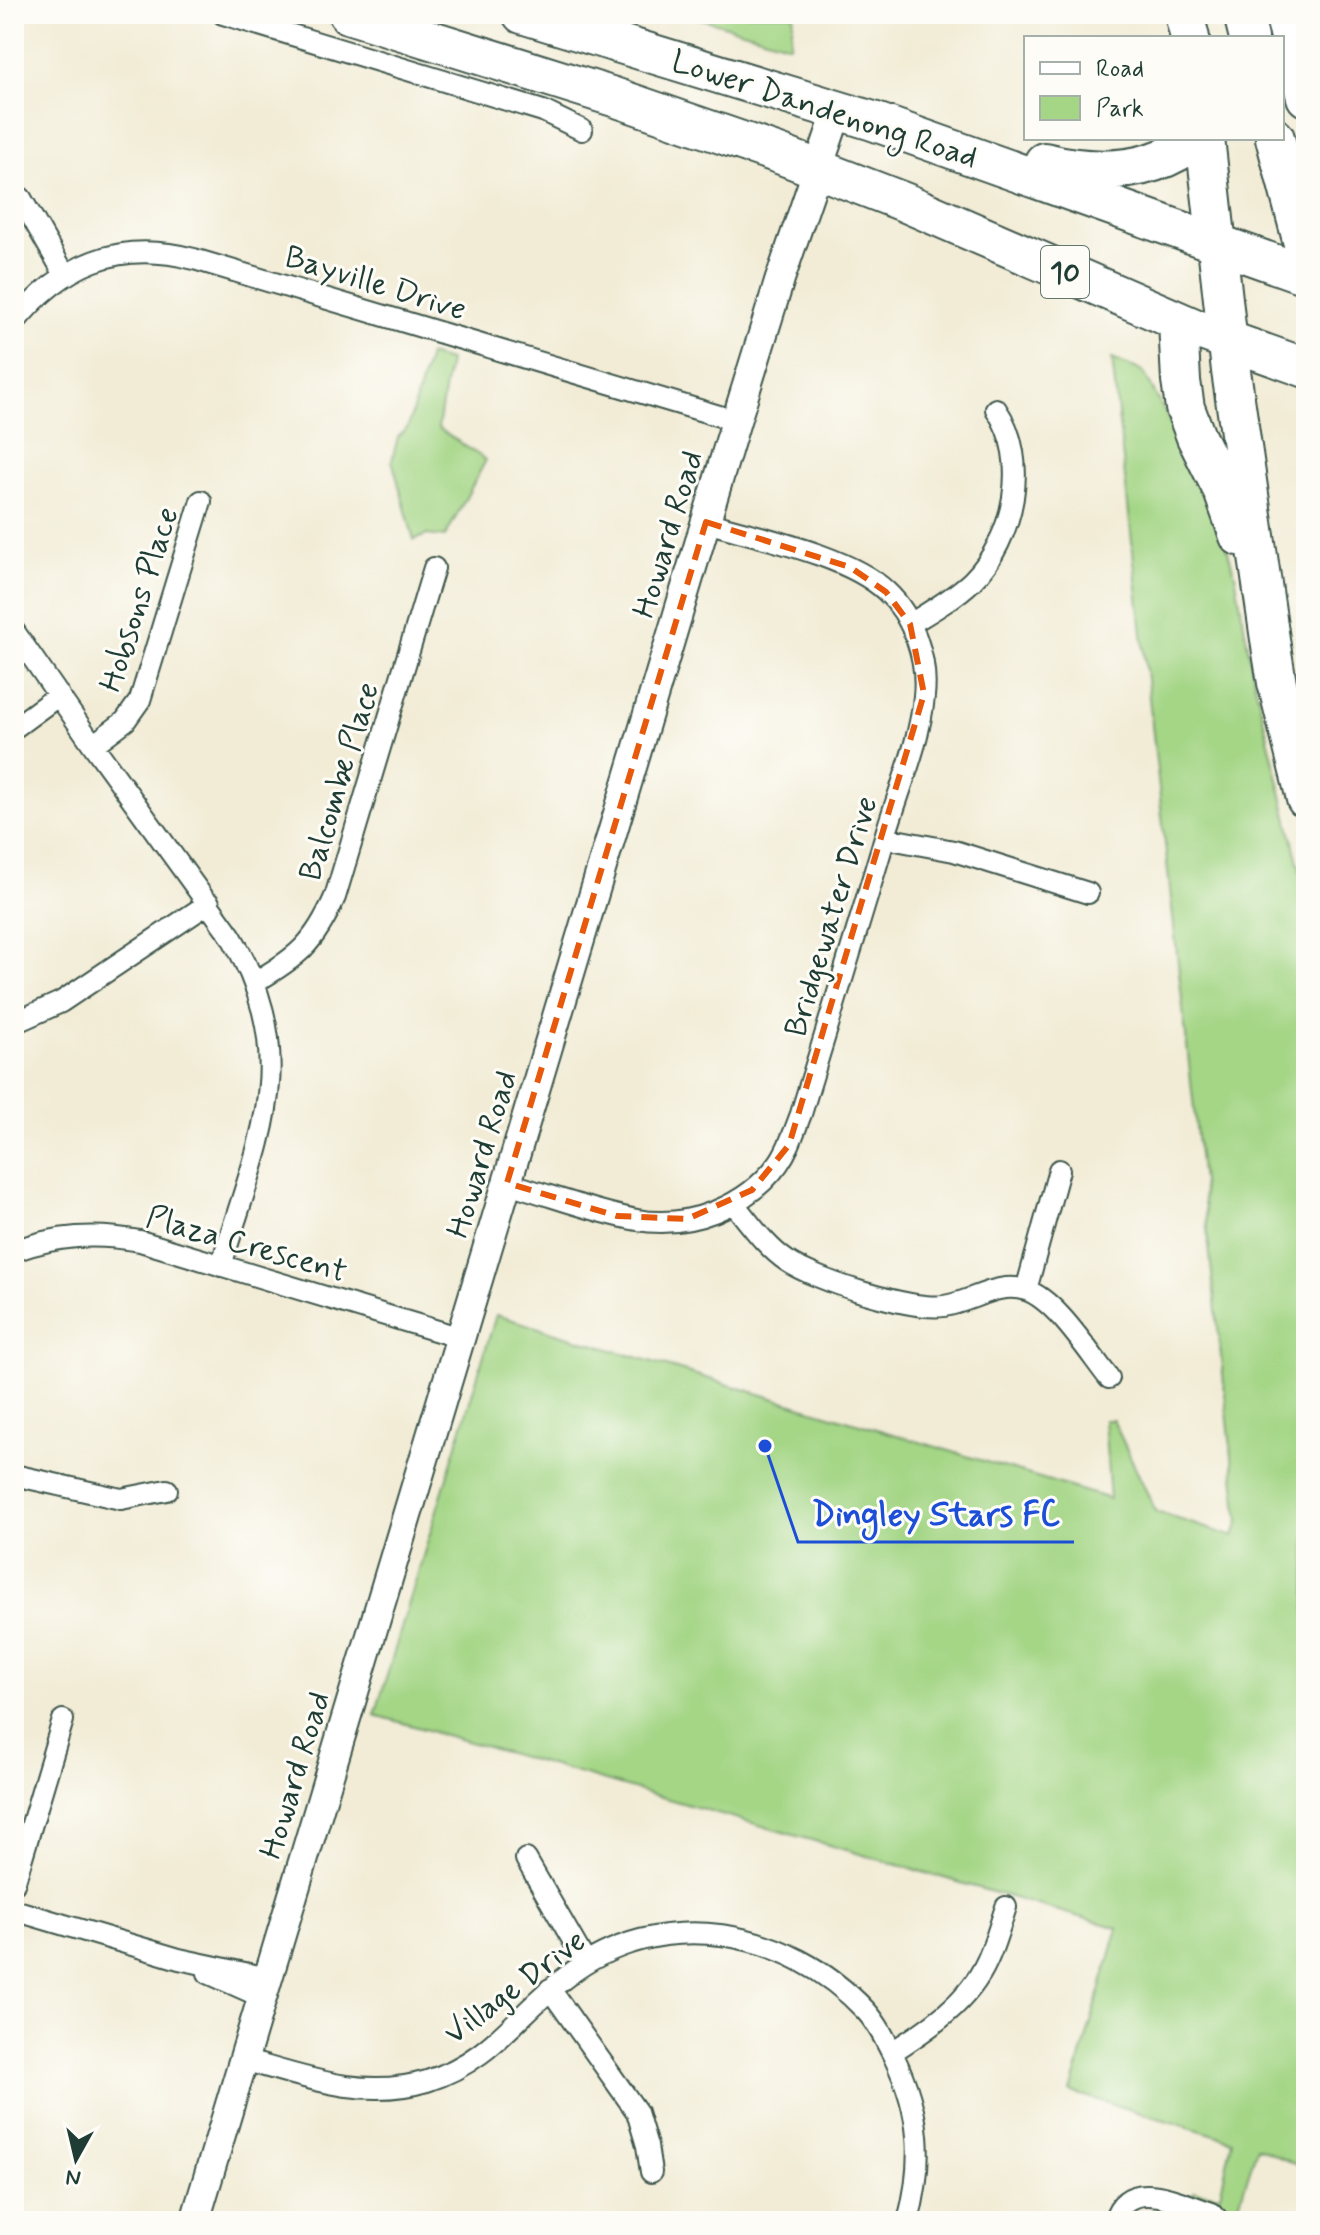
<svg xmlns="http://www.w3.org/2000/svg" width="1320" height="2235" font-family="Mynerve,sans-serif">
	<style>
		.green { fill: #a4d686; stroke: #628a5d; stroke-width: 2 }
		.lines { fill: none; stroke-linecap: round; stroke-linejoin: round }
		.street-casing { stroke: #3f574c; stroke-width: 24 }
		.secondary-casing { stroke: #3f574c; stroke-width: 32 }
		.highway-casing { stroke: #3f574c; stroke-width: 42 }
		.street { stroke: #fff; stroke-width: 20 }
		.secondary { stroke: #fff; stroke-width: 28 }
		.highway { stroke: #fff; stroke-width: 38 }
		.marked { fill: none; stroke: #e8590c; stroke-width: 6; stroke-dasharray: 16 10; stroke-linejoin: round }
		.labels { text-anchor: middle; stroke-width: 6; stroke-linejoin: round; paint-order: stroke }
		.shield { fill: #fdfcf7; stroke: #62766e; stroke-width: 2 }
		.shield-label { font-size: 30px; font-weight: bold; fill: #1f3d34 }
		.street-label { font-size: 32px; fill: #1f3d34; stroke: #fdfcf7 }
		.leader { fill: none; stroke: #1d4ed8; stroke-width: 3 }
		.callout-dot { fill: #1d4ed8; stroke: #fdfcf7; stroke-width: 3 }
		.callout-label { font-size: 34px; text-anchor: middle; font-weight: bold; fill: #1d4ed8; stroke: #fdfcf7; stroke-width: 6; stroke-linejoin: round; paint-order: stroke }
	</style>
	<rect width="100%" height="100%" fill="#fdfcf7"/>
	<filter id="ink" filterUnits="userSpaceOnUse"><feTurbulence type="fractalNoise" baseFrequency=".0125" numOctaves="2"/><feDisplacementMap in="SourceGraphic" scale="16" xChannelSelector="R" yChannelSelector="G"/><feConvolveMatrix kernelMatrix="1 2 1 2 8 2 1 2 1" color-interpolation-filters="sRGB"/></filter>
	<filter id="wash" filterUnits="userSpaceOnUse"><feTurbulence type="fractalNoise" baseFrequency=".006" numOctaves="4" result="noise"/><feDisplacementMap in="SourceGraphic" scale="32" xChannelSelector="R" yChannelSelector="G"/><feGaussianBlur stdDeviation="1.8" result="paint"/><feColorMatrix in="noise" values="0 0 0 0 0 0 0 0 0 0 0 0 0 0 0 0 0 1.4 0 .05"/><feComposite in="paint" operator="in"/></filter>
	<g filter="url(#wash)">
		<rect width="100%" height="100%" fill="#f2ecd6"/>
		<path class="green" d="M686 14H794L790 45Z
			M429 355 449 361 438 428 486 460 445 537 427 535 414 540 392 460 398 437 408 427Z
			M1112 359 1143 371 1215 506 1235 575 1254 680 1306 895V2169L1257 2147 1240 2201 1223 2221 1191 2202 1194 2191 1220 2195 1232 2140 1071 2092 1118 1928 375 1715 496 1315 1110 1499 1104 1420H1113L1156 1512 1234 1537 1239 1521Z"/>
	</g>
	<g filter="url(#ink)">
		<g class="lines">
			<defs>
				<path id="street" d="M223 14 543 111 582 130
					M21 198 64 273
					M14 323C62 264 118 239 194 259L736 421
					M910 624C931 611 954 598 972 581 1014 539 1031 460 996 409
					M14 631 93 745 231 936C304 1061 258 1141 221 1266
					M14 728 59 695
					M93 745 125 721 140 700 201 501
					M885 838 954 851 1088 893
					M255 982C298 957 314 944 335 897L434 568
					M14 1023 61 1002 209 903
					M507 1183C550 1195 593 1212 637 1220 689 1229 746 1207 778 1164 789 1149 794 1132 801 1114 830 1020 859 925 887 830 900 787 920 741 924 696 928 659 913 616 886 591 848 555 757 537 706 522
					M733 1203C750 1223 765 1246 787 1261 814 1280 912 1311 944 1306 972 1302 997 1281 1026 1290 1056 1300 1089 1353 1109 1378
					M14 1251C57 1235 96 1233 140 1241L461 1338
					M1026 1290 1059 1170
					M14 1475 121 1499 167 1490
					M526 1859 586 1963
					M14 1884 63 1720
					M14 1910 179 1959 268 1978
					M208 1973 262 1997
					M550 1989 637 2112 647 2146 651 2172
					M892 2052C928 2029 969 2002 987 1961 995 1944 1000 1925 1006 1907
					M244 2060C304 2077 364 2100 427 2081 491 2061 516 2015 566 1977 660 1904 787 1927 866 2011 878 2024 886 2041 894 2057 921 2113 924 2161 908 2221
					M1114 2221C1128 2174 1179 2203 1212 2213L1219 2221"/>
				<path id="secondary" d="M195 2221 736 421 780 279 838 110"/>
				<path id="highway" d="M348 14 614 97 779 154 904 202 1199 330 1306 368
					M522 14 873 121 1306 275
					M1184 14 1190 38
					M1243 14 1249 38
					M1284 14 1306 97
					M1205 138 1231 371 1271 646 1277 683 1306 799
					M1275 138 1306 255
					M1044 162C1097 175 1153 174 1198 138
					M1178 322 1181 381 1185 408 1196 437 1223 491 1239 536"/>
			</defs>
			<use href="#street" class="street-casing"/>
			<use href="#secondary" class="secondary-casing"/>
			<use href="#highway" class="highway-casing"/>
			<use href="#street" class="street"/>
			<use href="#secondary" class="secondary"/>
			<use href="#highway" class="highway"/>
		</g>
	</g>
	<path class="marked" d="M706 522 850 567 886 592 910 624 924 694 789 1145 752 1190 687 1219 617 1216 507 1183Z"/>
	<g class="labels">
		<rect class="shield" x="1041" y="246" width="48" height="52" rx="6"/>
		<g class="shield-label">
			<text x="1065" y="282">10</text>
		</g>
		<g class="street-label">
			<text transform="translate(825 108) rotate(18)" y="11">Lower Dandenong Road</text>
			<text transform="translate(376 282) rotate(17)" y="11">Bayville Drive</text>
			<text transform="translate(667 534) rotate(-73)" y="11">Howard Road</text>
			<text transform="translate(138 599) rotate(-72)" y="11">Hobsons Place</text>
			<text transform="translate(338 781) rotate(-73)" y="11">Balcombe Place</text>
			<text transform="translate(830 916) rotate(-73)" y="11">Bridgewater Drive</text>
			<text transform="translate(481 1154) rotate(-73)" y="11">Howard Road</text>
			<text transform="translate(247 1243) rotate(16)" y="11">Plaza Crescent</text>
			<text transform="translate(294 1775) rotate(-73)" y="11">Howard Road</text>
			<text transform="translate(514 1986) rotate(-37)" y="11">Village Drive</text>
		</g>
	</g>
	<path class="leader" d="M765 1446L798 1542H1074"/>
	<circle class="callout-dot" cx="765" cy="1446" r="8"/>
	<g class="callout-label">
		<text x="936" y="1525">Dingley Stars FC</text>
	</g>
	<rect width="1320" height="2235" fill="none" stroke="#fdfcf7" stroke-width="48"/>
	<rect x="1024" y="36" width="260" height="104" fill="#fdfcf7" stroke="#a4b0a9" stroke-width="2"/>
	<rect x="1040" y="62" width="40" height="12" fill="#ffffff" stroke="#a4b0a9" stroke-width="2"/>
	<text x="1096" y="76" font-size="24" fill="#1f3d34">Road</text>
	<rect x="1040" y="96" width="40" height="24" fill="#a4d686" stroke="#a4b0a9" stroke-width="2"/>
	<text x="1096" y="116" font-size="24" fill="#1f3d34">Park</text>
	<g transform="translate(76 2159) rotate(188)" stroke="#fdfcf7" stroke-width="6" paint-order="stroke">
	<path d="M0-6L14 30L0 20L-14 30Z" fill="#1f3d34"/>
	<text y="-12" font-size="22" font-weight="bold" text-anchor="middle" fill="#1f3d34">N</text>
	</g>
</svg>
